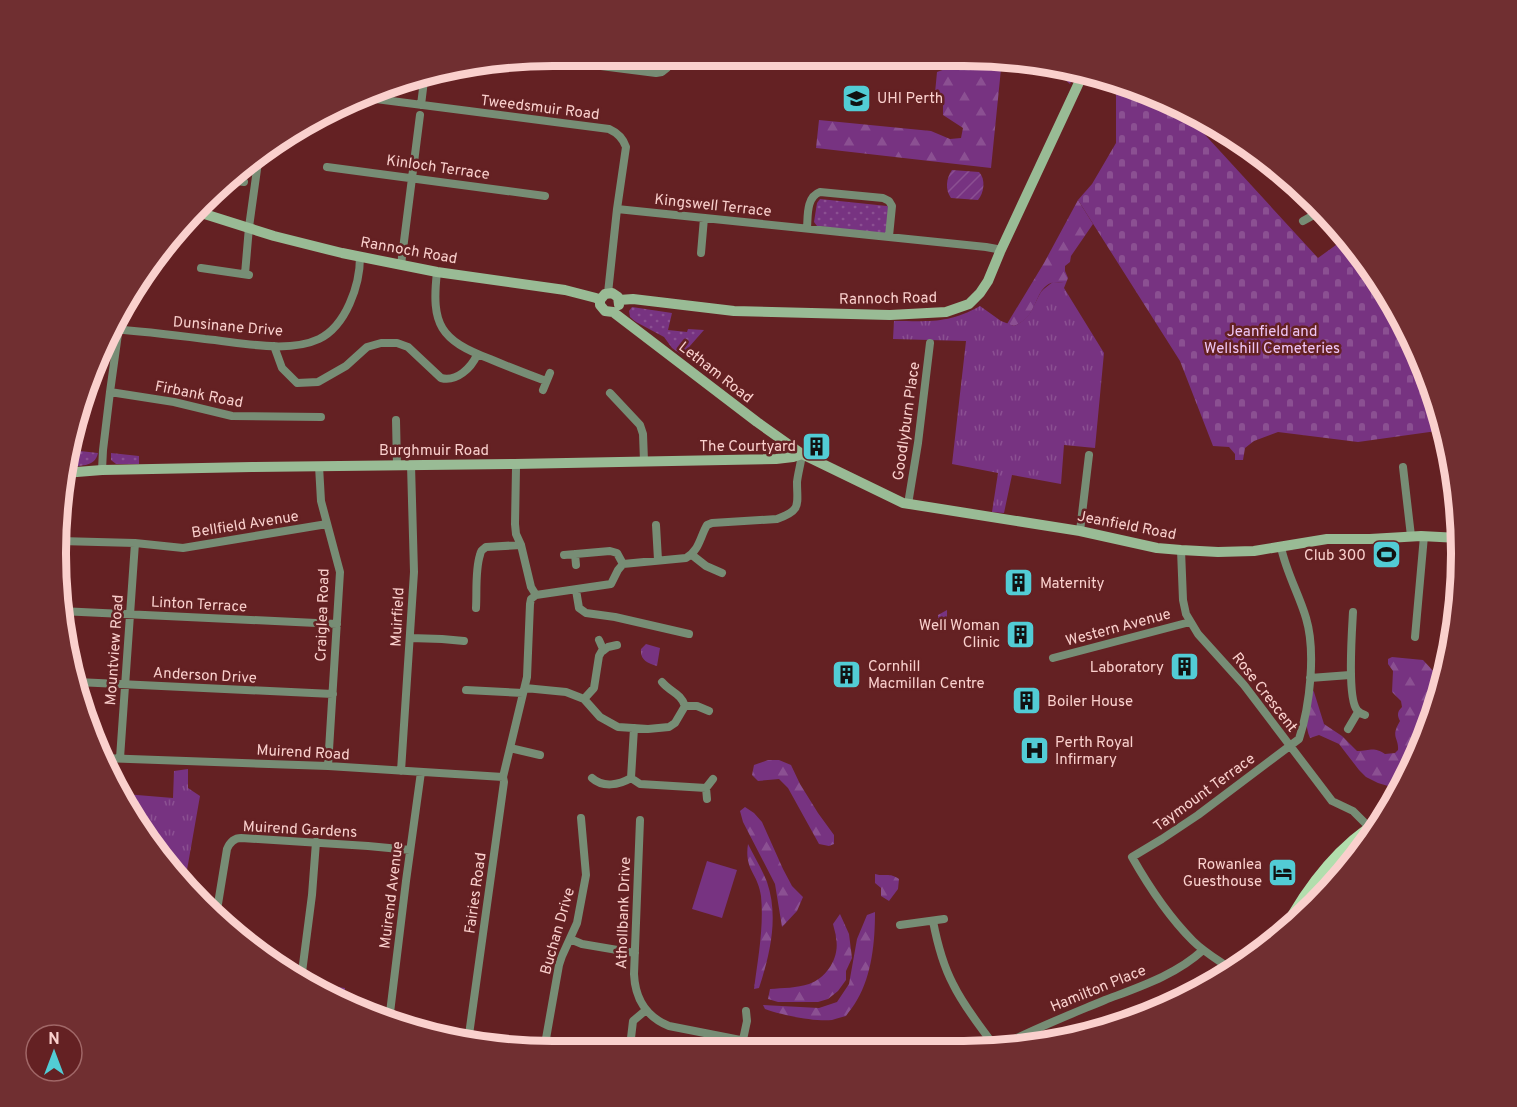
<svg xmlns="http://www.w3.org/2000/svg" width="1517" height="1107" font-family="Overpass,sans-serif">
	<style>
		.grass { fill: url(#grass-dots) }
		.forest { fill: url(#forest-firs) }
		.cemetery { fill: url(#cemetery-stones) }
		.park { fill: url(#park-tufts) }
		.garden { fill: url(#garden-furrows) }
		.pitch { fill: #773381 }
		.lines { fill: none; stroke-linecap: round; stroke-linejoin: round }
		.street { stroke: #778d75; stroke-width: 8 }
		.secondary { stroke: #99bb95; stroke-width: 10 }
		.primary { stroke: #b2dead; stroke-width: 12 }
		.labels { text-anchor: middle; stroke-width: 5; stroke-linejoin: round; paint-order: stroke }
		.poi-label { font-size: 15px; fill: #fad0cd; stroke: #642123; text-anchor: start }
		.street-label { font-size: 15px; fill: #fad0cd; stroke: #642123 }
		.park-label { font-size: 15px; fill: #efc5f5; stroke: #642123 }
		.rim { fill: none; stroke: #fad0cd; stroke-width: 8 }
	</style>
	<defs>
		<pattern id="grass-dots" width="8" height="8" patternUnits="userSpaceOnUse" patternTransform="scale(1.5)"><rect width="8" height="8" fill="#773381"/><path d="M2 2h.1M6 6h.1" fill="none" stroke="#8b5092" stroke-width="1.8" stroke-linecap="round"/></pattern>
		<pattern id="forest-firs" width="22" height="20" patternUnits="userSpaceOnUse" patternTransform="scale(1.5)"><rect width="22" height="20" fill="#773381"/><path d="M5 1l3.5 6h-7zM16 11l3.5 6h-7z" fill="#8b5092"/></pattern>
		<pattern id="cemetery-stones" width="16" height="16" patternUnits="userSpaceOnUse" patternTransform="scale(1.5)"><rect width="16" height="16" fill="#773381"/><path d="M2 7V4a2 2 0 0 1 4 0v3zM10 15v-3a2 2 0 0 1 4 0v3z" fill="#8b5092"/></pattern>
		<pattern id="park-tufts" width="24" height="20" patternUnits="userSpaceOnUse" patternTransform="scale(1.5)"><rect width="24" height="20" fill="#773381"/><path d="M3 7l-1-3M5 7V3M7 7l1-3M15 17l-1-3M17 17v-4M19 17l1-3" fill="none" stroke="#8b5092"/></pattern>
		<pattern id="garden-furrows" width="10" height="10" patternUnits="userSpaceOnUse" patternTransform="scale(1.5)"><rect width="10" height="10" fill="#773381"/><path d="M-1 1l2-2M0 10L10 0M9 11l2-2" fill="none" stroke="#8b5092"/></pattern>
	</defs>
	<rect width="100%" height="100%" fill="#642123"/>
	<path class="grass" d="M1046 64 1061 65 1076 71 1070 84Z
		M820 199 887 206 890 208 887 234 817 226 814 222 817 203Z
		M632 307 672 313 668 330 687 332 688 329 704 330 682 355 672 348 664 337 636 322 630 317 629 311Z
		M71 450 98 453C95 468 79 465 66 467Z
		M111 453 139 456V464H116L111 460Z
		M947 610V625L938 631 934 627 919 625 924 624 928 621 935 622 938 619V615Z
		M310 983 345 988V1004L333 1000 310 986Z"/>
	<path class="forest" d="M963 56 1002 59 991 168 816 148 819 120 931 131 950 139 961 138 963 128 943 115V96L935 93 937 72 959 64Z
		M1078 200 1093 224 1071 256 1070 262 1065 266V271L1068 278 1066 283C1062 283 1056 282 1051 283 1038 288 1037 305 1029 315 1025 320 1020 324 1014 326L1007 324 1044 263Z
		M1392 657 1423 660 1437 675 1440 695 1412 770 1406 777 1396 785 1388 786 1378 783 1366 777 1359 770 1339 744 1319 735 1310 738C1303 723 1308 702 1310 686L1314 692 1324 724 1342 736 1357 751C1370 751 1373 746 1385 754L1395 753 1398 750C1399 737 1390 738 1400 721 1397 715 1397 712 1402 707L1401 701 1392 692 1393 671 1388 664V659Z
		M768 760H779L791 765 800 784 818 813 834 835V844L829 846 819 844 788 788 779 779 758 781 752 775 754 765Z
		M745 807 754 813 762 822 783 869 792 886 803 897 797 911 782 927 775 884 743 822 740 811Z
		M748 844C754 856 762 869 767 882 779 917 770 954 759 988L754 989C758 958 764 927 761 896 758 873 744 870 748 844Z
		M875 874C885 877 889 872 899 879L898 889 889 901 881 896V888L875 883Z
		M875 912C875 941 872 975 857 1000 854 1006 849 1011 846 1016 841 1017 836 1019 832 1020 815 1022 781 1015 765 1009L763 1005 819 1008 837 1002 849 984 857 939 867 915Z
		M840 914 849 934 852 958 846 971V980L838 991 828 999 818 1002H778L768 999 770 989C783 988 797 988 809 984 827 978 840 957 836 938 836 934 834 929 833 924Z"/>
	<path class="cemetery" d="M1116 86 1188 113 1197 126 1318 258 1347 237 1395 305 1435 394 1444 430 1358 442 1278 432 1254 441 1245 448 1243 460H1235V454L1229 447 1213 446 1180 361 1078 200 1092 184 1116 143Z
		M1447 443 1457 489 1459 534H1457Z"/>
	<path class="park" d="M1053 282 1066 283 1064 288 1104 353 1095 448 1064 445 1061 484 1012 475 1004 513 992 512 998 473 952 464 966 341 893 339 894 321C929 321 948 324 980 306L1001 321 1014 326C1032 318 1032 307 1041 292 1044 288 1049 285 1053 282Z
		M646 644 660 648 657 666C647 663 640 660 641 649Z
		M188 769V788L200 796 184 887 179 882 125 794 173 798 174 771Z"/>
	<path class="garden" d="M952 170 979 172C986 179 984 193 978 200L951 198C945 190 946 178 952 170Z"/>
	<path class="pitch" d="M707 861 737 870 722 918 692 909Z"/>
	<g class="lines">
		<path class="street" d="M538 58 656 73 662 72 667 68 669 56
			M368 98 609 129C618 133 623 138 626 147L617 209 608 293
			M421 105 425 72
			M327 167 545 196
			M231 180 244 182
			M617 209 986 247 997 249 1000 252
			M1303 221 1321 211
			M807 228C808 216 806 197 820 192L883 198 889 201 892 206 889 236
			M701 253 704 218
			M401 265 420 115
			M201 268 249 275
			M437 272C431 325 440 340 490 359 509 367 527 374 546 381
			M245 274 249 227 259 155
			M110 329C142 331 174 335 205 339 239 342 287 354 319 339 346 326 360 285 360 257
			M274 346 282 368 297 383 318 382 346 366 367 347 381 343H397L408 347 441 378C457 382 471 368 477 355
			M543 390 550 373
			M110 392 174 402 232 416 321 417
			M610 393 640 425 643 434 644 461
			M396 420 397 465
			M319 466 321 501 340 572 328 766
			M1403 467 1411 536
			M102 470 103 450 110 392 121 312
			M908 504 918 443 930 343
			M656 525 658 560
			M1080 531 1089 455
			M60 541 135 543 183 548 327 524
			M1181 550 1183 600 1186 614 1198 634 1244 685 1332 801 1353 811 1370 828
			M575 554 576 565
			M564 555 610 551 617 553 623 564
			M692 555 706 566 722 573
			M576 590 579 608 586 613 615 617 689 634
			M536 595 611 584 618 570 623 564 686 558C699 551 700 537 707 525L712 523 777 519C802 510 797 505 797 482 798 473 801 463 802 454
			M476 608C477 592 475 570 480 555 481 550 482 550 486 547L521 545
			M60 611 337 624
			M1353 612C1352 630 1347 698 1357 710 1359 713 1362 714 1365 715
			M1415 637 1424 536
			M410 638 442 639 464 641
			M603 651 608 647 617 645
			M1053 658 1190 622
			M1440 674C1442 663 1443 651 1451 642
			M1310 678 1350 675
			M77 682 333 694
			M662 682C670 692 681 693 685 706H697L709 711
			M525 688 566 692 584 699 600 717 618 727 648 729 669 727 675 723 685 706
			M466 690 523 693
			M584 699 594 688 599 656 603 649 599 640
			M1348 729 1358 712
			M510 748 540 755
			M102 758 328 766 503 777
			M120 758 135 543
			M401 771 414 572 411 465
			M592 778C603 788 619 785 631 778L640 784 706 788
			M631 778 634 728
			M707 799 706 788 713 779
			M640 820 634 974C635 998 646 1017 669 1026L766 1045 776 1049
			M1326 869 1336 881
			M216 916 227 849C230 842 234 838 241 838L368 846 410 850
			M933 921C937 942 943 965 953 984 964 1007 981 1027 995 1047
			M900 925 944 919
			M570 939 582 944 635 953
			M1231 969C1218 960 1204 952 1193 941 1168 916 1149 887 1132 857L1162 839 1198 815 1299 739C1310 706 1316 651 1306 618 1299 594 1286 572 1281 547
			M301 980 312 895 316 842
			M389 1021 406 881 421 772
			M631 1038 633 1021 646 1010
			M468 1042 504 782 503 777 527 677 530 604 531 599 536 595 531 587 521 545 516 534 515 524 516 468 514 464
			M999 1047C1033 1029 1069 1015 1105 1000 1139 987 1176 975 1203 950
			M741 1049 747 1021 746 1011
			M544 1050 559 965 562 956 577 923 586 875 581 818"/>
		<path class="secondary" d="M195 211 274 236 342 253 437 272 565 290 596 298 600 300
			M600 300V305L605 311 613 312 757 422 802 454 903 503 1080 531 1157 548 1181 550 1218 552 1254 551 1327 539H1370L1421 536 1459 538
			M600 300 605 294 612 293 618 297 619 305
			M619 300 633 299 734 311 890 315 946 312 969 304 980 293 988 281 1000 252 1083 74
			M64 473 102 470 252 467 514 464 776 459 793 457 802 454"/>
		<path class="primary" d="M1283 934C1306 890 1338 847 1381 821"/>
	</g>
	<defs>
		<symbol id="university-square" viewBox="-11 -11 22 22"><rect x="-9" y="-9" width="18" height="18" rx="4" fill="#52ccd5" stroke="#642123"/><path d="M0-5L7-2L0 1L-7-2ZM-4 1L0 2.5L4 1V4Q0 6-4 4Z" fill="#111"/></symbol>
		<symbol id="building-square" viewBox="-11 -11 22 22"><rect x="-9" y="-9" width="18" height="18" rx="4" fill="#52ccd5" stroke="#642123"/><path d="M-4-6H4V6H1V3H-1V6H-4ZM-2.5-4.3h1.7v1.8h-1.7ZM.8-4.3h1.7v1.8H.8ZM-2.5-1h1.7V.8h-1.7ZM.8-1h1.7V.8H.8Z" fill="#111"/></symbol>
		<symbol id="stadium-square" viewBox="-11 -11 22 22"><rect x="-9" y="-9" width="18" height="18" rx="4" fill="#52ccd5" stroke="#642123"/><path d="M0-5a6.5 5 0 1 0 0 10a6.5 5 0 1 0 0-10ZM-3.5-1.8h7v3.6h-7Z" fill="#111"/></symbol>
		<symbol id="hospital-square" viewBox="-11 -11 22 22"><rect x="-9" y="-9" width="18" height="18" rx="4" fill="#52ccd5" stroke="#642123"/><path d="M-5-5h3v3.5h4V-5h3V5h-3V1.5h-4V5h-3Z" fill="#111"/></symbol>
		<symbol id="hotel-square" viewBox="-11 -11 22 22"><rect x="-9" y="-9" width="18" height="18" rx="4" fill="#52ccd5" stroke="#642123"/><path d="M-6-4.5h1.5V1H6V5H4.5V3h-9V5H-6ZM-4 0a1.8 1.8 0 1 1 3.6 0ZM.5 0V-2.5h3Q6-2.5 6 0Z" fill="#111"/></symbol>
	</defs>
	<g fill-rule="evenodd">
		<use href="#university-square" x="840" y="82" width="33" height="33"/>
		<use href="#building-square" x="800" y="430" width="33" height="33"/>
		<use href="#stadium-square" x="1370" y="538" width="33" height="33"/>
		<use href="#building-square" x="1002" y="566" width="33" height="33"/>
		<use href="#building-square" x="1004" y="618" width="33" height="33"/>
		<use href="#building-square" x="1168" y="650" width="33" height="33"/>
		<use href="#building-square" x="830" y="658" width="33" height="33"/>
		<use href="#building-square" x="1010" y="684" width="33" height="33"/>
		<use href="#hospital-square" x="1018" y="734" width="33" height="33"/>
		<use href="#hotel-square" x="1266" y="856" width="33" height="33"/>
	</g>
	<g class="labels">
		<g class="poi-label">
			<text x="877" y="103">UHI Perth</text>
			<text x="796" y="451" text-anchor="end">The Courtyard</text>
			<text x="1366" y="560" text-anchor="end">Club 300</text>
			<text x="1040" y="588">Maternity</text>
			<text x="1000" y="630" text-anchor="end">Well Woman<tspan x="1000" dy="17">Clinic</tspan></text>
			<text x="868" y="671">Cornhill<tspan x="868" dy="17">Macmillan Centre</tspan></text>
			<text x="1164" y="672" text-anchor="end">Laboratory</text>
			<text x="1047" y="706">Boiler House</text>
			<text x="1055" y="747">Perth Royal<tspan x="1055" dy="17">Infirmary</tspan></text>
			<text x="1262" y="869" text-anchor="end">Rowanlea<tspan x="1262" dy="17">Guesthouse</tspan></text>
		</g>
		<g class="street-label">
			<text transform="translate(540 107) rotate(7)" y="5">Tweedsmuir Road</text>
			<text transform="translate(438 167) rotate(8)" y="5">Kinloch Terrace</text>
			<text transform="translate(713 205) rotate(6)" y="5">Kingswell Terrace</text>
			<text transform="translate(409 250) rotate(10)" y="5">Rannoch Road</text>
			<text transform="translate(888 298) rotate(-1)" y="5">Rannoch Road</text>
			<text transform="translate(228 326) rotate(5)" y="5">Dunsinane Drive</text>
			<text transform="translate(716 372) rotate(38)" y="5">Letham Road</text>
			<text transform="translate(199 394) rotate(11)" y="5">Firbank Road</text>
			<text transform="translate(906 421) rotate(-82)" y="5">Goodlyburn Place</text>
			<text x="434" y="455">Burghmuir Road</text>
			<text transform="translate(245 524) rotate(-9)" y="5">Bellfield Avenue</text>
			<text transform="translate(1127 525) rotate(11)" y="5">Jeanfield Road</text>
			<text transform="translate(199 604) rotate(3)" y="5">Linton Terrace</text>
			<text transform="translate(322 615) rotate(-88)" y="5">Craiglea Road</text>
			<text transform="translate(397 617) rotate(-87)" y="5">Muirfield</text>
			<text transform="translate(1118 627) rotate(-15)" y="5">Western Avenue</text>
			<text transform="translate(114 650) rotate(-86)" y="5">Mountview Road</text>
			<text transform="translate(205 675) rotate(3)" y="5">Anderson Drive</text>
			<text transform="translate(1265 692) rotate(52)" y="5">Rose Crescent</text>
			<text transform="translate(303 752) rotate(3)" y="5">Muirend Road</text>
			<text transform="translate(1204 792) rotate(-36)" y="5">Taymount Terrace</text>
			<text transform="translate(300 829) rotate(3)" y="5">Muirend Gardens</text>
			<text transform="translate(475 893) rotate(-82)" y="5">Fairies Road</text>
			<text transform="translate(391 895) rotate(-83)" y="5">Muirend Avenue</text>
			<text transform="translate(623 913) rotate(-88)" y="5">Athollbank Drive</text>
			<text transform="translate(557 931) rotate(-74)" y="5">Buchan Drive</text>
			<text transform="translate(1098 988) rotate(-22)" y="5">Hamilton Place</text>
		</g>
		<g class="park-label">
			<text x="1272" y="336">Jeanfield and<tspan x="1272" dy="17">Wellshill Cemeteries</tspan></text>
		</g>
	</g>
	<path d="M0 0H1517V1107H0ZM553 66H964A487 487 0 0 1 1451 553V554A487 487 0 0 1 964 1041H553A487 487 0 0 1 66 554V553A487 487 0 0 1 553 66Z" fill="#702f31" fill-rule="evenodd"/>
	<path class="rim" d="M553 66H964A487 487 0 0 1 1451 553V554A487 487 0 0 1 964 1041H553A487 487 0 0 1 66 554V553A487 487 0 0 1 553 66Z"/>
	<g transform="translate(54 1053)"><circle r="28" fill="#642123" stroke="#a06767" stroke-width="1.5"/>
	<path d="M0-4.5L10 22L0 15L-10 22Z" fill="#52ccd5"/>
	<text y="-9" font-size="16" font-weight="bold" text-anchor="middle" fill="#fad0cd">N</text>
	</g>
</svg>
